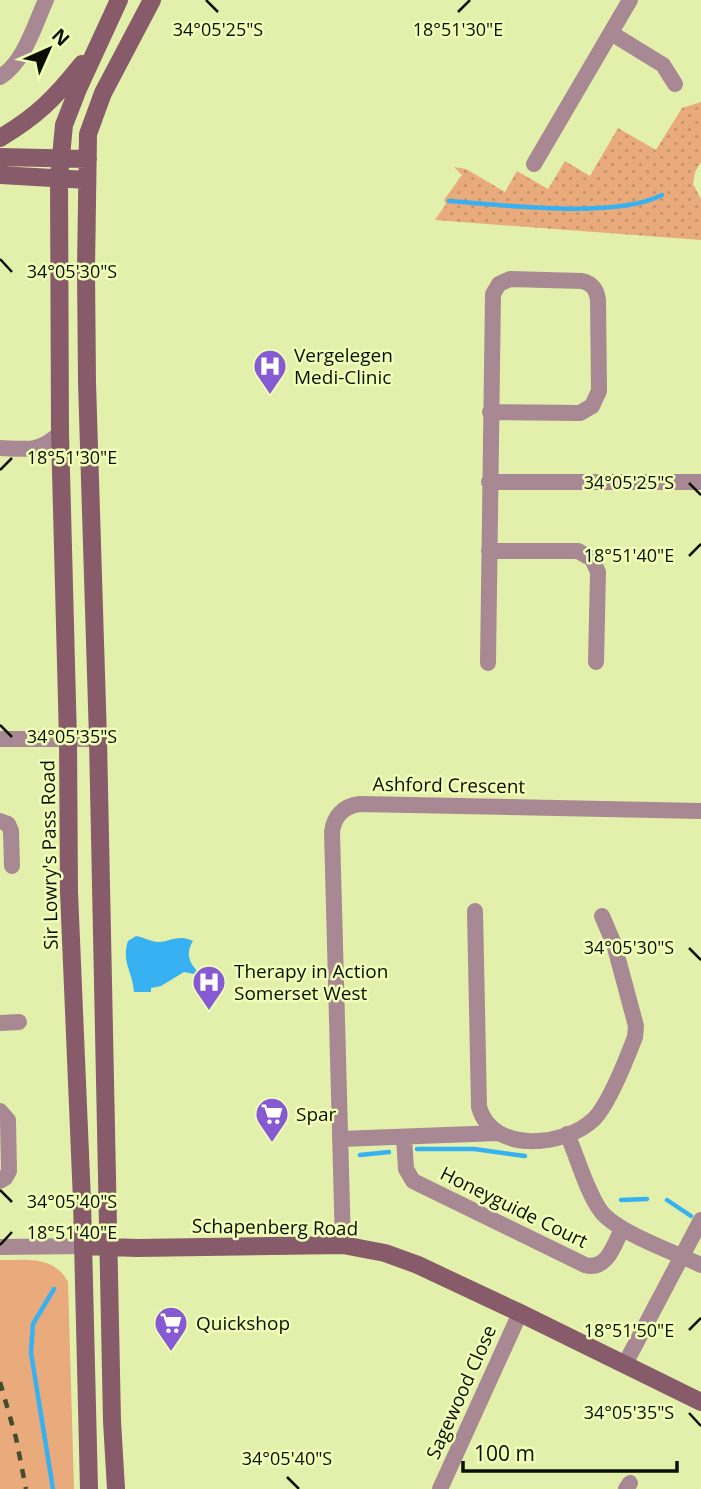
<svg xmlns="http://www.w3.org/2000/svg" width="701" height="1489" font-family="'Open Sans',sans-serif">
	<style>
		.grass { fill: #e9aa7c }
		.park { fill: url(#park-dots) }
		.water { fill: #37b1f1 }
		.lines { fill: none; stroke-linecap: round; stroke-linejoin: round }
		.stream { stroke: #37b1f1; stroke-width: 4.5 }
		.street { stroke: #a88993; stroke-width: 16 }
		.secondary { stroke: #875b6a; stroke-width: 18 }
		.rail { stroke: #464c2e; stroke-width: 4.5; stroke-dasharray: 9 9; stroke-linecap: butt }
		.ticks { fill: none; stroke: #0c0f00; stroke-width: 2.5 }
		.labels { text-anchor: middle; stroke-width: 5; stroke-linejoin: round; paint-order: stroke }
		.poi-label { font-size: 19px; fill: #0c0f00; stroke: #f0feb8; text-anchor: start }
		.street-label { font-size: 19px; fill: #0c0f00; stroke: #f0feb8 }
		.ticks-label { font-size: 18px; text-anchor: middle; fill: #0c0f00; stroke: #f0feb8; stroke-width: 5; stroke-linejoin: round; paint-order: stroke }
	</style>
	<defs>
		<pattern id="park-dots" width="8" height="8" patternUnits="userSpaceOnUse" patternTransform="scale(1.75)"><rect width="8" height="8" fill="#e9aa7c"/><path d="M2 2h.1M6 6h.1" fill="none" stroke="#c79169" stroke-width="1.8" stroke-linecap="round"/></pattern>
	</defs>
	<rect width="100%" height="100%" fill="#e3f0ac"/>
	<path class="grass" d="M0 1260C26 1260 54 1255 68 1282L74 1489H0Z"/>
	<path class="park" d="M701 102V162L695 172 693 184 701 199V240L435 220 446 204 444 200 462 175 454 167 466 169 505 192 517 171 548 189 565 161 590 176 618 128 656 150 682 108Z"/>
	<path class="water" d="M136 936C143 937 151 942 159 942 171 941 180 934 193 941 186 952 188 961 197 971L194 974 184 972 161 986 151 988V992H134C133 973 121 961 128 941Z"/>
	<g class="lines">
		<path class="stream" d="M449 201C503 205 616 219 662 195
			M417 1149H474L525 1156
			M360 1155 389 1152
			M621 1200 647 1199
			M667 1200 691 1216
			M53 1489 31 1353 33 1324 54 1289"/>
		<path class="street" d="M611 33 663 65 675 84
			M0 77C24 63 35 24 46 0
			M534 164 630 0
			M0 448C27 449 39 453 60 433
			M489 482H701
			M489 551H578L592 559 598 572 596 662
			M488 663 493 294 499 284 510 279 582 281C592 283 597 290 598 300L599 391 592 406 580 413 490 412
			M0 739H98
			M0 821 8 824 11 831 12 866
			M475 911 479 1107C492 1154 565 1147 594 1119 609 1104 627 1058 635 1037L636 1026 614 944 602 916
			M0 1023 19 1022
			M0 1111 8 1120 9 1171 5 1178 0 1181
			M567 1134C578 1158 585 1188 600 1210 615 1232 676 1253 701 1265
			M404 1137 406 1169 413 1181 585 1265C607 1271 614 1245 622 1229
			M340 1139 499 1133
			M343 1245 332 832C334 816 343 806 360 804L701 811
			M0 1247 83 1246
			M625 1364 701 1220
			M440 1489 520 1313
			M626 1489 630 1483"/>
		<path class="secondary" d="M0 138C37 116 55 98 82 64
			M0 157 88 159
			M0 175 87 180
			M83 1246 137 1248 343 1245 385 1253 418 1265 520 1313 701 1402
			M89 1489 82 1201 69 892 68 740 60 433 59 177 64 125 78 89 119 0
			M116 1489 112 1421 98 739 87 382 86 270 88 134 103 93 152 0"/>
		<path class="rail" d="M0 1382 16 1438 26 1489"/>
	</g>
	<path class="ticks" d="M206 0 218 12M458 12 470 0M0 259 12 272M0 470 12 458M689 483 701 495M689 556 701 544M0 725 12 737M689 948 701 960M0 1190 12 1202M0 1245 12 1232M689 1330 701 1318M689 1413 701 1426M287 1477 299 1489"/>
	<defs>
		<symbol id="hospital-pin" viewBox="-11 -11 22 30"><path d="M0 17L-7.5 6A9.5 9.5 0 1 1 7.5 6Z" fill="#865ad3" stroke="#f0feb8"/><path d="M-5-5h3v3.5h4V-5h3V5h-3V1.5h-4V5h-3Z" fill="#fff"/></symbol>
		<symbol id="supermarket-pin" viewBox="-11 -11 22 30"><path d="M0 17L-7.5 6A9.5 9.5 0 1 1 7.5 6Z" fill="#865ad3" stroke="#f0feb8"/><path d="M-6-5.5h2.5l.6 2H6L4.5 2H-2.5L-4.4-4H-6ZM-1.5 3.2a1.3 1.3 0 1 0 .1 0ZM3 3.2a1.3 1.3 0 1 0 .1 0Z" fill="#fff"/></symbol>
	</defs>
	<g fill-rule="evenodd">
		<use href="#hospital-pin" x="251" y="347" width="38" height="52"/>
		<use href="#hospital-pin" x="190" y="963" width="38" height="52"/>
		<use href="#supermarket-pin" x="253" y="1095" width="38" height="52"/>
		<use href="#supermarket-pin" x="152" y="1304" width="38" height="52"/>
	</g>
	<g class="labels">
		<g class="poi-label">
			<text x="294" y="362">Vergelegen<tspan x="294" dy="22">Medi-Clinic</tspan></text>
			<text x="234" y="978">Therapy in Action<tspan x="234" dy="22">Somerset West</tspan></text>
			<text x="296" y="1121">Spar</text>
			<text x="196" y="1330">Quickshop</text>
		</g>
		<g class="street-label">
			<text transform="translate(449 785) rotate(1)" y="7">Ashford Crescent</text>
			<text transform="translate(49 855) rotate(-91)" y="7">Sir Lowry's Pass Road</text>
			<text transform="translate(514 1207) rotate(26)" y="7">Honeyguide Court</text>
			<text transform="translate(275 1227) rotate(1)" y="7">Schapenberg Road</text>
			<text transform="translate(461 1392) rotate(-66)" y="7">Sagewood Close</text>
		</g>
	</g>
	<g class="ticks-label">
		<text x="218" y="36">34°05'25"S</text>
		<text x="458" y="36">18°51'30"E</text>
		<text x="72" y="278">34°05'30"S</text>
		<text x="72" y="464">18°51'30"E</text>
		<text x="629" y="489">34°05'25"S</text>
		<text x="629" y="562">18°51'40"E</text>
		<text x="72" y="743">34°05'35"S</text>
		<text x="629" y="954">34°05'30"S</text>
		<text x="72" y="1208">34°05'40"S</text>
		<text x="72" y="1239">18°51'40"E</text>
		<text x="629" y="1337">18°51'50"E</text>
		<text x="629" y="1419">34°05'35"S</text>
		<text x="287" y="1465">34°05'40"S</text>
	</g>
	<g transform="translate(49 49) rotate(45)" stroke="#f0feb8" stroke-width="5" paint-order="stroke">
	<path d="M0-5L12 26L0 18L-12 26Z" fill="#0c0f00"/>
	<text y="-10" font-size="19" font-weight="bold" text-anchor="middle" fill="#0c0f00">N</text>
	</g>
	<path d="M463 1461v10h214v-10" fill="none" stroke="#0c0f00" stroke-width="3.5"/>
	<text x="474" y="1461" font-size="21" fill="#0c0f00" stroke="#f0feb8" stroke-width="5" paint-order="stroke">100 m</text>
</svg>
